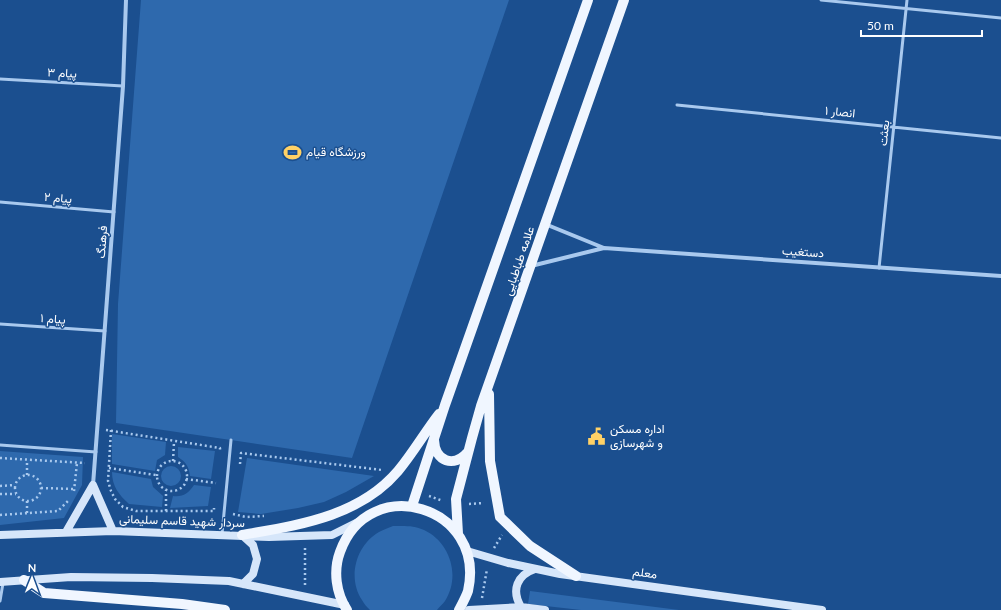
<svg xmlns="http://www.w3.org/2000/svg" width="1001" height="610" font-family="Lato,Vazirmatn,sans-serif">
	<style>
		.green { fill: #2e69ad }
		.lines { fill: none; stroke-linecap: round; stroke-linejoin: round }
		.path { stroke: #a9c9ee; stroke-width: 2.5; stroke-dasharray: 2 3; stroke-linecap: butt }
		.lane { stroke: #a9c9ee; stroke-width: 3 }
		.street { stroke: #a9c9ee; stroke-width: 4 }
		.secondary { stroke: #d6e6fa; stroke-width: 8 }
		.primary { stroke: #f0f6ff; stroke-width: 10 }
		.labels { text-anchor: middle; stroke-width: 3; stroke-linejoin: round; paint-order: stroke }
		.street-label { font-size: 12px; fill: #fff; stroke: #1b4f8f }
		.poi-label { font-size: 12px; fill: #fff; stroke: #1b4f8f; text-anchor: start }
	</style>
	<rect width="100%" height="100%" fill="#1b4f8f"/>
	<path class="green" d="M141 0H509L352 458 116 423 118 304Z
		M112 434 166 442 165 455 157 460 155 471 112 464Z
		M178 447 215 451 211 479 190 476C189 467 186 462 178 457Z
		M0 451 83 457 82 485 64 518 0 525Z
		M247 458 374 476 346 492 324 502 298 508 261 514 238 512Z
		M161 476a10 10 0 1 1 20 0a10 10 0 1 1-20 0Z
		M112 472 151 479 153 487 163 496 162 507 129 504C119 495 112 486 112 472Z
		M194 485 211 487 208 506 170 508 173 496C183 497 188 494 194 485Z
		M393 526C403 526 414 525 424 530 450 542 461 576 445 601 443 604 439 607 437 610H370C367 607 364 604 362 600 347 578 356 545 379 532 383 530 388 528 393 526Z
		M530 591 679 610H581L528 604Z"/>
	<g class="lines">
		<path class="path" d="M106 430 220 448V450
			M111 430 108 481 111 491 115 499 123 507 136 511H214V508
			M0 458 85 463
			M157 476a15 15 0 1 1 30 0a15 15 0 1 1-30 0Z
			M173 461 174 442
			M240 464 241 453 382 470
			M109 468 156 475
			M27 475V460
			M15 488a13 13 0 1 1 26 0a13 13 0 1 1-26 0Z
			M186 479 216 483
			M0 486 15 485
			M41 488 75 489
			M74 491 77 463
			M0 494H16
			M429 496 443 501
			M27 501V513
			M469 504 484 503
			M166 511V490
			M233 514 246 517 264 516
			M0 515 58 511 69 500
			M305 548V585
			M494 548 502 535
			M482 598 487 569"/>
		<path class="lane" d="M821 0 1001 18
			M0 79 123 86
			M677 105 1001 138
			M0 202 114 212
			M879 268 907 0
			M0 324 105 331
			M0 445 96 452
			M222 534 231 440
			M0 601 3 583"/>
		<path class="street" d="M545 224 604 248
			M531 266 604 248 1001 276
			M93 485 123 86 126 0"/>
		<path class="secondary" d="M66 532 93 485 113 531
			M0 535 113 531 269 537 332 535 358 522
			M242 535 253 545 257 559 253 574 243 584
			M467 551 508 563 560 574 822 610
			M0 582 71 577 152 578 229 581 345 605
			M521 607C511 590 517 575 535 569
			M469 610 521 607 545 610"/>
		<path class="primary" d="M489 394 490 461 500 517 530 546 576 576
			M434 440C435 462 454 468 468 452
			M412 506 445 405 588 0
			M458 534 456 499 472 438 481 406 624 0
			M242 535C298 525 359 517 398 471 413 453 425 432 439 414
			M24 580 44 593 182 604 225 610
			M347 610C336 593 333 571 340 552 369 471 487 506 468 591 466 597 462 604 459 610"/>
	</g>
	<defs>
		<symbol id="stadium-bare" viewBox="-9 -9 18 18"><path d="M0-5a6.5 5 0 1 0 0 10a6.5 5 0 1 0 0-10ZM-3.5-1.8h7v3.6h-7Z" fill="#ffd166" stroke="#1b4f8f" stroke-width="2.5" paint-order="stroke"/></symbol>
		<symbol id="civic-bare" viewBox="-9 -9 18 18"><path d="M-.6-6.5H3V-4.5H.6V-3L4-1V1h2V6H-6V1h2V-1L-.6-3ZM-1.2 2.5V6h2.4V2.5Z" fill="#ffd166" stroke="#1b4f8f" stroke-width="2.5" paint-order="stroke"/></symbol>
	</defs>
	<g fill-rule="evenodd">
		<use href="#stadium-bare" x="280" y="140" width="25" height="25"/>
		<use href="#civic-bare" x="584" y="424" width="25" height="25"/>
	</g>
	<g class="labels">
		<g class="street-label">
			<text transform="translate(62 73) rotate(3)" y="4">پیام ۳</text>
			<text transform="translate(840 112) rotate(6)" y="4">انصار ۱</text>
			<text transform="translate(884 133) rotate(-84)" y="4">بعثت</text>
			<text transform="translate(58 198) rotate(5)" y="4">پیام ۲</text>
			<text transform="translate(102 242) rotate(-86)" y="4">فرهنگ</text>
			<text transform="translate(803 252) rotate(4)" y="4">دستغیب</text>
			<text transform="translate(519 261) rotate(-71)" y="4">علامه طباطبایی</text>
			<text transform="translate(53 319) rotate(4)" y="4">پیام ۱</text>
			<text transform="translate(182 521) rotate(2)" y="4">سردار شهید قاسم سلیمانی</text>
			<text transform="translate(645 573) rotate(8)" y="4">معلم</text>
		</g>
		<g class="poi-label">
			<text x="306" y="156">ورزشگاه قیام</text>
			<text x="610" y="433">اداره مسکن<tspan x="610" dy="14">و شهرسازی</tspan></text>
		</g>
	</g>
	<g transform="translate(32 578) rotate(1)" stroke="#1b4f8f" stroke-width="3" paint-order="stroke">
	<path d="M0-3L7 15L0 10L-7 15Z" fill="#ffffff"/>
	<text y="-6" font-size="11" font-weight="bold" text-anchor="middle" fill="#ffffff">N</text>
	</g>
	<path d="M861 30v6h121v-6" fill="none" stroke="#ffffff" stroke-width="2"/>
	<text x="867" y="30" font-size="12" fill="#ffffff" stroke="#1b4f8f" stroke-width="3" paint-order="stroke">50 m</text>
</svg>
